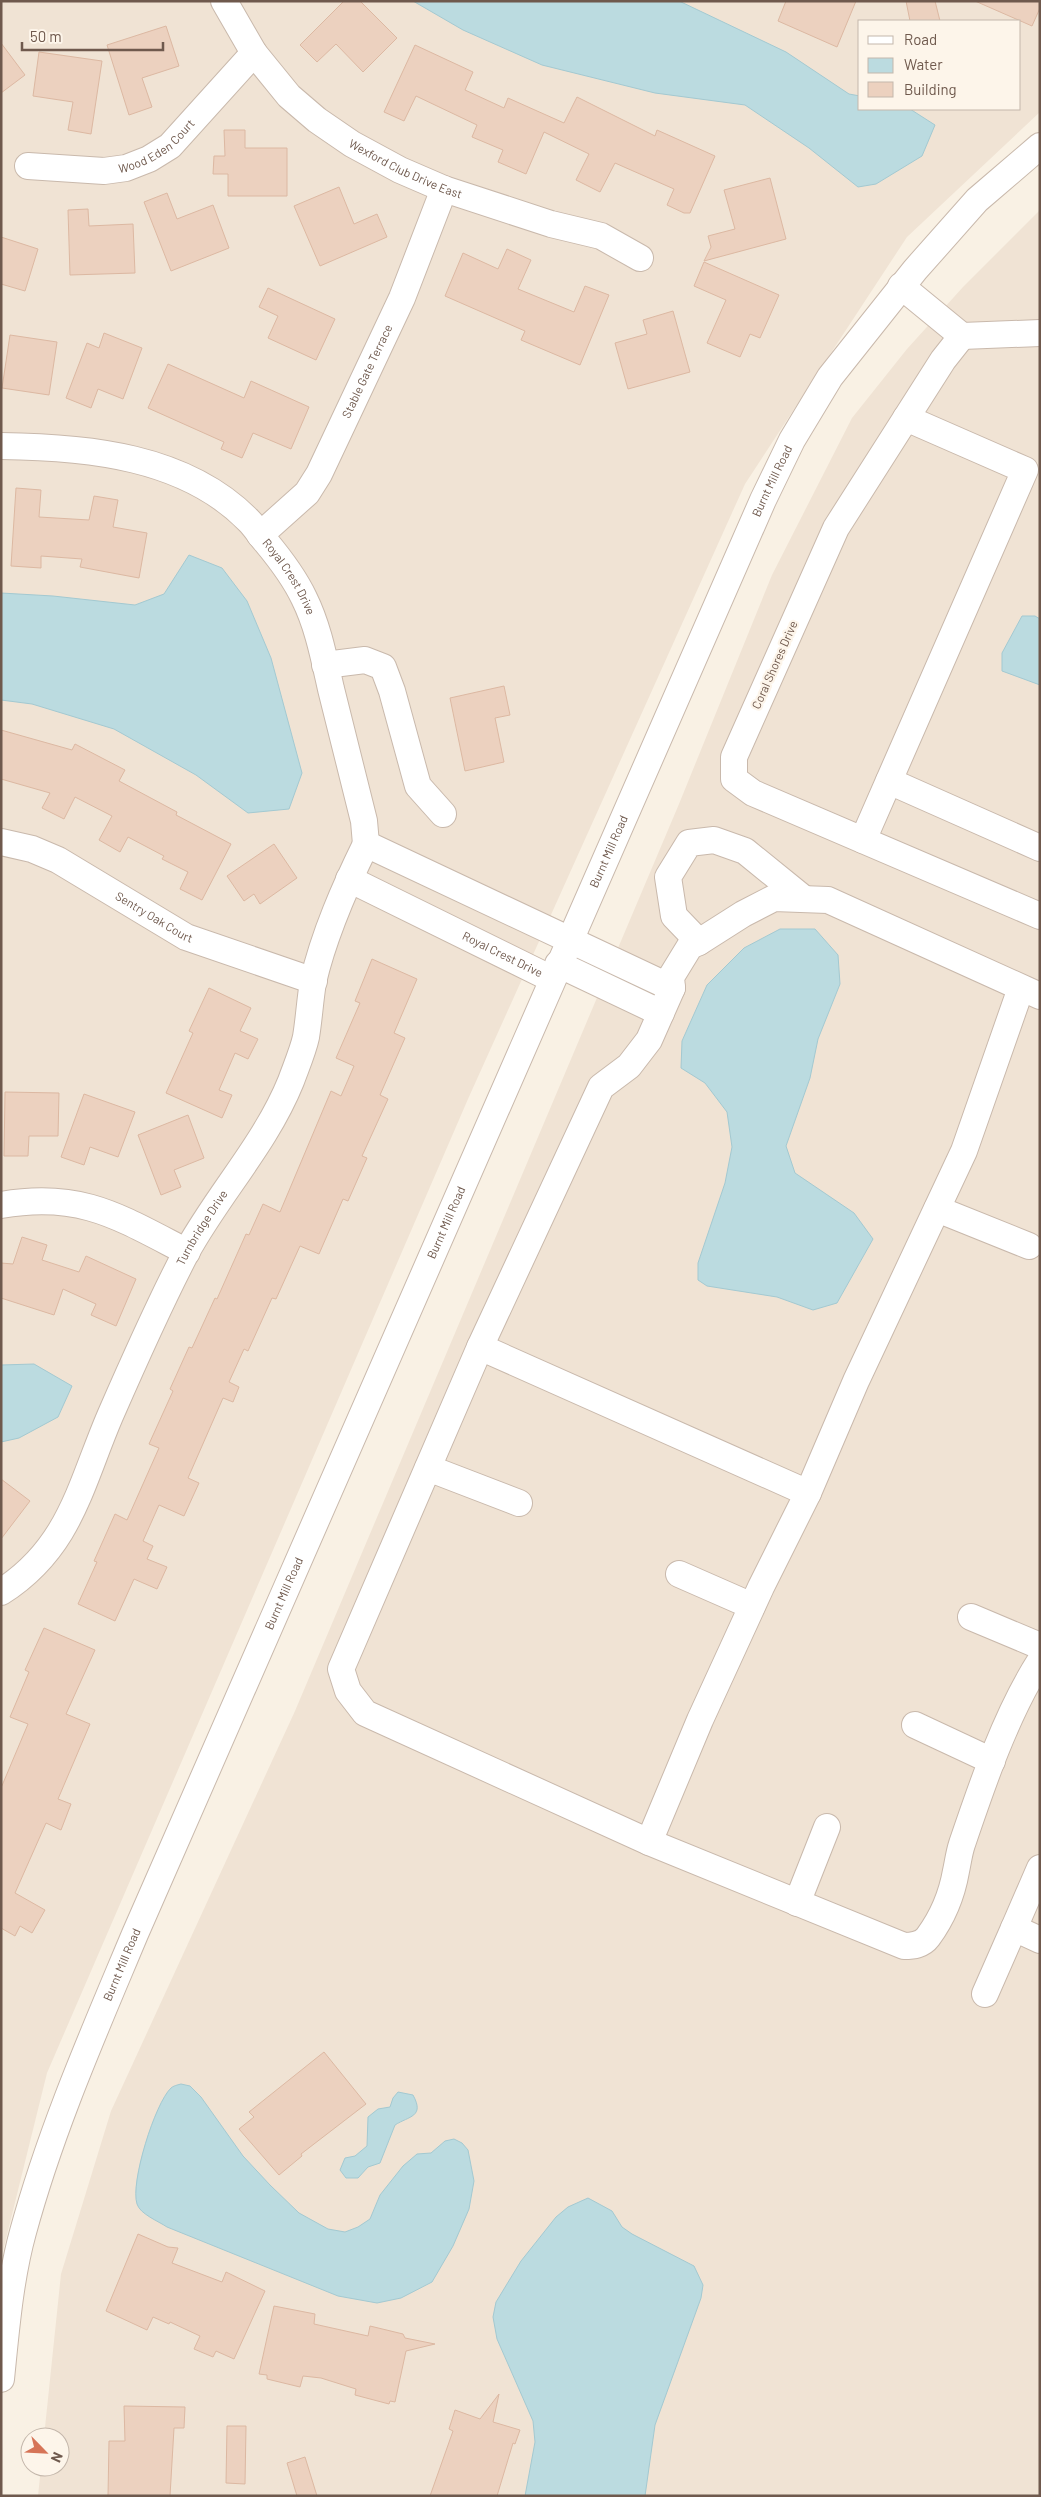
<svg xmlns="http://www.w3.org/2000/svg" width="1041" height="2497" font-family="Barlow,sans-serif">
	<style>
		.residential { fill: #f0e3d4; fill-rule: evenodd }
		.water { fill: #bbdbe0; stroke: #a3c9d1 }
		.building { fill: #ecd1bf; stroke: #dcb8a2 }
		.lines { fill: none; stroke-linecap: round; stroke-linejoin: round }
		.minor-casing { stroke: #c9b9ac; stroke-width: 28 }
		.minor { stroke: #fff; stroke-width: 26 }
		.labels { text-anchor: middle; stroke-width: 4.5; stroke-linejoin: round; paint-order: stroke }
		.street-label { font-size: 12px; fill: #6f594d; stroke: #fdf5ea }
	</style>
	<rect width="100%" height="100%" fill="#f9f1e4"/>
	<path class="residential" d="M1 1H1040V112L907 237 745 484 468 1099 47 2073 1 2259ZM860 21H1020V109H860Z
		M1040 210V2496H38L41 2467H60V2437H44L61 2274 111 2111 295 1711 679 804 772 575 852 418 907 349 963 287Z"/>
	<path class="water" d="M413 1H679L786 52 849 94 860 96V109H910L935 125 922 156 876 184 858 187 809 148 745 105 655 93 542 65 463 30Z
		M189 555 222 568 247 601 271 658 302 773 289 809 248 813 196 775 114 729 32 704 1 700V593L53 596 135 605 164 594Z
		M1022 616H1035L1040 619V685L1002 671V653Z
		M780 929H815L838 955 840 984 818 1039 810 1078 786 1146 795 1173 854 1213 873 1239 837 1303 813 1310 777 1297 707 1286 698 1280V1263L725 1183 732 1147 727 1112 705 1083 681 1068 682 1041 707 985 744 948Z
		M34 1364 72 1386 58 1417 19 1438 1 1442V1365Z
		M181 2084 190 2086 201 2097 243 2156 270 2185 299 2213 328 2229 345 2232 358 2227 370 2219 380 2195 403 2166 417 2154 431 2153 445 2141 454 2139 462 2143 468 2150 474 2181 469 2209 453 2246 432 2282 401 2298 377 2303 338 2296 167 2227C158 2221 140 2214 137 2204 130 2183 155 2103 171 2088 173 2086 177 2085 181 2084Z
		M398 2092 413 2095C425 2117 409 2116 395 2125L380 2163 368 2167 358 2178H346L340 2170 345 2158 355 2156 367 2146 368 2117 378 2109 390 2107 393 2098Z
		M588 2198 612 2211 622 2227 632 2234 694 2266 703 2285 701 2298 655 2425 645 2496H525L535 2442 533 2421 497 2339 493 2317 496 2302 521 2261 556 2217 568 2207Z"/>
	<path class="building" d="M344 1H360L397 38 363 72 336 44 317 62 300 45Z
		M786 1H856L837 47 778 21Z
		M906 1H935L940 21H910Z
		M975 1H1040V8L1032 26Z
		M166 26 179 66 142 78 152 107 129 115 107 45Z
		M1 43 25 75 1 93Z
		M415 45 473 72 465 90 504 108 508 98 564 123 577 97 655 136 657 130 715 156 690 213H684L667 205 674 189 615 163 600 192 576 180 589 154 544 132 526 174 498 162 503 150 472 137 477 125 416 96 404 121 384 112Z
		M39 52 102 61 91 134 68 130 73 102 33 96Z
		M224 130H245V148H287V196H228V174H213L214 156H225Z
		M770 178 786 239 704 261 711 247 708 236 735 229 724 190Z
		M339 187 354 224 377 214 387 237 320 266 294 206Z
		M167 193 177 219 213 205 229 248 171 271 144 202Z
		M88 209 89 226 133 224 135 273 70 275 68 210Z
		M1 237 38 249 25 291 1 284Z
		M507 249 531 260 518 289 574 312 585 286 609 295 580 365 521 340 525 331 445 296 463 253 498 269Z
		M704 262 779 295 760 338 750 334 740 357 707 343 726 300 694 286Z
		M268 288 335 319 316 360 268 338 278 316 259 307Z
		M673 311 690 372 628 389 615 343 647 334 643 320Z
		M104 333 142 348 123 399 98 389 91 408 66 398 87 343 99 348Z
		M10 335 57 342 49 395 2 388Z
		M168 364 244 398 251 381 309 407 291 449 253 433 242 458 221 449 224 442 148 408Z
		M16 488 41 490 39 517 89 520 94 496 118 500 113 527 147 533 139 578 80 567 82 559 41 556V568L11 566Z
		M504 686 510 715 495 718 504 762 465 771 450 698Z
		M1 730 72 750 75 744 125 770 119 781 177 812 176 815 231 844 202 900 180 889 188 872 162 859 164 856 128 837 120 852 99 840 112 816 75 797 64 819 42 808 50 793 1 779Z
		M274 844 297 878 260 904 254 894 244 901 227 876Z
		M372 959 417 979 394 1033 405 1038 380 1095 388 1099 362 1156 367 1158 348 1201 343 1199 319 1254 300 1246 276 1299 272 1298 248 1351 244 1349 229 1382 239 1387 233 1402 223 1398 188 1478 199 1483 184 1516 159 1505 143 1541 153 1546 147 1559 167 1567 157 1589 134 1579 115 1621 78 1604 97 1562 94 1561 115 1514 127 1520 159 1448 149 1444 173 1391 170 1389 189 1347 192 1348 215 1298 217 1299 246 1234 249 1235 263 1204 280 1212 331 1091 341 1096 354 1066 336 1058 360 1003 355 1001Z
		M209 988 251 1008 240 1031 258 1039 248 1059 235 1053 219 1090 232 1095 222 1118 166 1093 193 1033 189 1031Z
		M5 1092 59 1093 58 1136H29L28 1156H4Z
		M84 1094 135 1112 118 1157 90 1147 84 1165 61 1157Z
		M188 1115 204 1158 174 1170 181 1187 161 1195 138 1135Z
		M22 1237 47 1245 42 1260 79 1272 86 1256 136 1279 116 1326 91 1315 96 1304 63 1289 54 1315 1 1298V1263L13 1264Z
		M1 1479 30 1501 1 1539Z
		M44 1628 95 1650 66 1714 90 1724 58 1799 71 1804 61 1830 46 1823 15 1893 45 1910 32 1933 20 1926 15 1936 1 1928V1788L28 1724 10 1717 29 1672 25 1670Z
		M324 2052 366 2104 301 2154 302 2156 279 2175 239 2129 254 2117 249 2112Z
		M138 2234 168 2247 178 2248 172 2263 222 2282 226 2272 265 2291 234 2359 216 2351 213 2357 194 2349 200 2336 170 2322 169 2324 153 2317 147 2330 106 2311Z
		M274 2306 315 2314 314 2324 368 2336 370 2326 403 2334 405 2338 435 2344 406 2351 395 2402 390 2401 389 2404 355 2395 356 2389 321 2378 303 2376 300 2387 267 2379V2375L259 2374Z
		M499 2394 493 2422 520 2430 515 2444 513 2443 497 2496H430L453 2431 449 2429 455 2410 480 2419Z
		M124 2406 185 2407 184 2428H174L170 2496H108L109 2441H125Z
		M227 2426H246L245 2484 226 2483Z
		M305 2457 317 2496H297L287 2463Z"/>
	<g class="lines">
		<defs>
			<g id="minor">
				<path id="s1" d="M224 1 254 53 289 96 317 120 352 144 400 170 444 189 551 224 601 236 640 258"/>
				<path id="s2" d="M28 166 104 171 126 168 149 159 170 146 254 53"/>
				<path d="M901 286 962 336"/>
				<path d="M962 336 943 360 836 528 734 757V779L753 793 1040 916"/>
				<path d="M962 336 1040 333"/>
				<path id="s3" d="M1 446C87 447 186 456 249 521 255 527 260 535 266 542 281 560 294 577 304 598 318 626 324 658 331 689 342 733 353 777 364 821L366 844"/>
				<path id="s4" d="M260 535 307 493 319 474 402 298 444 189"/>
				<path d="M325 665 365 660 383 667 392 691 418 786 443 814"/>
				<path d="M889 781 1040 848"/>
				<path d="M863 840 1025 470 906 418"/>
				<path id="s5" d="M1 842 32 849 58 860 186 937 314 981"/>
				<path d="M366 844 672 988"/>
				<path id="s6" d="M349 879 552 979"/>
				<path d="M699 942 674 916 668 877 689 843 714 840 745 851 803 898"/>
				<path d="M558 964 661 1013"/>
				<path d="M1040 996 828 900 774 898 743 914 699 942 690 946 671 977 672 988 649 1040 629 1066 601 1087 480 1347 341 1669 348 1691 365 1713 649 1842 904 1946C913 1946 922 1945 928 1937 942 1918 952 1894 956 1871 958 1862 959 1853 962 1844 982 1785 1006 1714 1040 1661"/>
				<path d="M1 1205C81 1191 119 1217 187 1252"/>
				<path d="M937 1209 1029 1246"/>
				<path d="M480 1347 808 1493"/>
				<path d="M428 1468 519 1503"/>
				<path d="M679 1574 752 1606"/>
				<path id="s7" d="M1 1592C70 1548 80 1486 110 1416 134 1361 159 1304 187 1251 219 1193 266 1143 291 1081 296 1067 303 1051 306 1037 309 1019 310 1000 313 982 324 934 345 887 366 844"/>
				<path d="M971 1617 1040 1646"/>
				<path d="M915 1725 992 1761"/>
				<path d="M649 1842 700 1720 761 1587 808 1493 856 1381 964 1151 1021 988"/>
				<path d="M1040 1868 1014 1928 1040 1940"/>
				<path d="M797 1903 827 1827"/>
				<path d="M985 1994 1014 1928"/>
				<path id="s8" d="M1 2379C6 2330 10 2279 23 2232 51 2129 94 2032 135 1934L763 500 792 440 830 377 915 270 977 200 1040 146"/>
			</g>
		</defs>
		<use href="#minor" class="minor-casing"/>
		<use href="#minor" class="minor"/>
	</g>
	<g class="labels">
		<g class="street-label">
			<text dy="4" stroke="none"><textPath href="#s2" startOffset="136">Wood Eden Court</textPath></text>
			<text dy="4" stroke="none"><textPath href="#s1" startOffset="254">Wexford Club Drive East</textPath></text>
			<text dy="4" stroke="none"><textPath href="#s4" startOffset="199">Stable Gate Terrace</textPath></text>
			<text dy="4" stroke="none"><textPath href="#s8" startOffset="2054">Burnt Mill Road</textPath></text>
			<text dy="4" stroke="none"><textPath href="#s3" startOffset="335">Royal Crest Drive</textPath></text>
			<text transform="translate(775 665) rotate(-66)" y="4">Coral Shores Drive</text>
			<text dy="4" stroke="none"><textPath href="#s8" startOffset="1649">Burnt Mill Road</textPath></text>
			<text dy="4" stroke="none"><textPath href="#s5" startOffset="172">Sentry Oak Court</textPath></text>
			<text dy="4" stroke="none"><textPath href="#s6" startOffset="171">Royal Crest Drive</textPath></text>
			<text dy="4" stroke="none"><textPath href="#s8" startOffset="1244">Burnt Mill Road</textPath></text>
			<text dy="4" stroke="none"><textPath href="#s7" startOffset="421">Turnbridge Drive</textPath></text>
			<text dy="4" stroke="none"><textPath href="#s8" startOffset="839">Burnt Mill Road</textPath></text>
			<text dy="4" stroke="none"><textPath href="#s8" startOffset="434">Burnt Mill Road</textPath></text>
		</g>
	</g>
	<rect width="1041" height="2497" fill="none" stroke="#6f594d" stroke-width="5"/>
	<rect x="858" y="20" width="162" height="90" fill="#fdf5ea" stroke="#c4b7ab"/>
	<rect x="868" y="36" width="25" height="8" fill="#ffffff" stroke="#c4b7ab"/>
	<text x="904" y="45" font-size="15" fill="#6f594d">Road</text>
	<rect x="868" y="58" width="25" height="15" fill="#bbdbe0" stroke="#c4b7ab"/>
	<text x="904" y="70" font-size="15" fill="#6f594d">Water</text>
	<rect x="868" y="82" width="25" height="15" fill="#ecd1bf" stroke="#c4b7ab"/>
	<text x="904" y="95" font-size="15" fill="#6f594d">Building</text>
	<g transform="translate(45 2452) rotate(114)"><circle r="24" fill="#fdf5ea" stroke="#c4b7ab"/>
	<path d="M0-4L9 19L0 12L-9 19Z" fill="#d67457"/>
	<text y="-8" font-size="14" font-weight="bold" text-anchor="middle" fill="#6f594d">N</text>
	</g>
	<path d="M22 42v8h141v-8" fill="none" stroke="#6f594d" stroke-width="2.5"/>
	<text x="30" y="42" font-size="15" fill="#6f594d" stroke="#fdf5ea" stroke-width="4" paint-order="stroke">50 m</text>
</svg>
